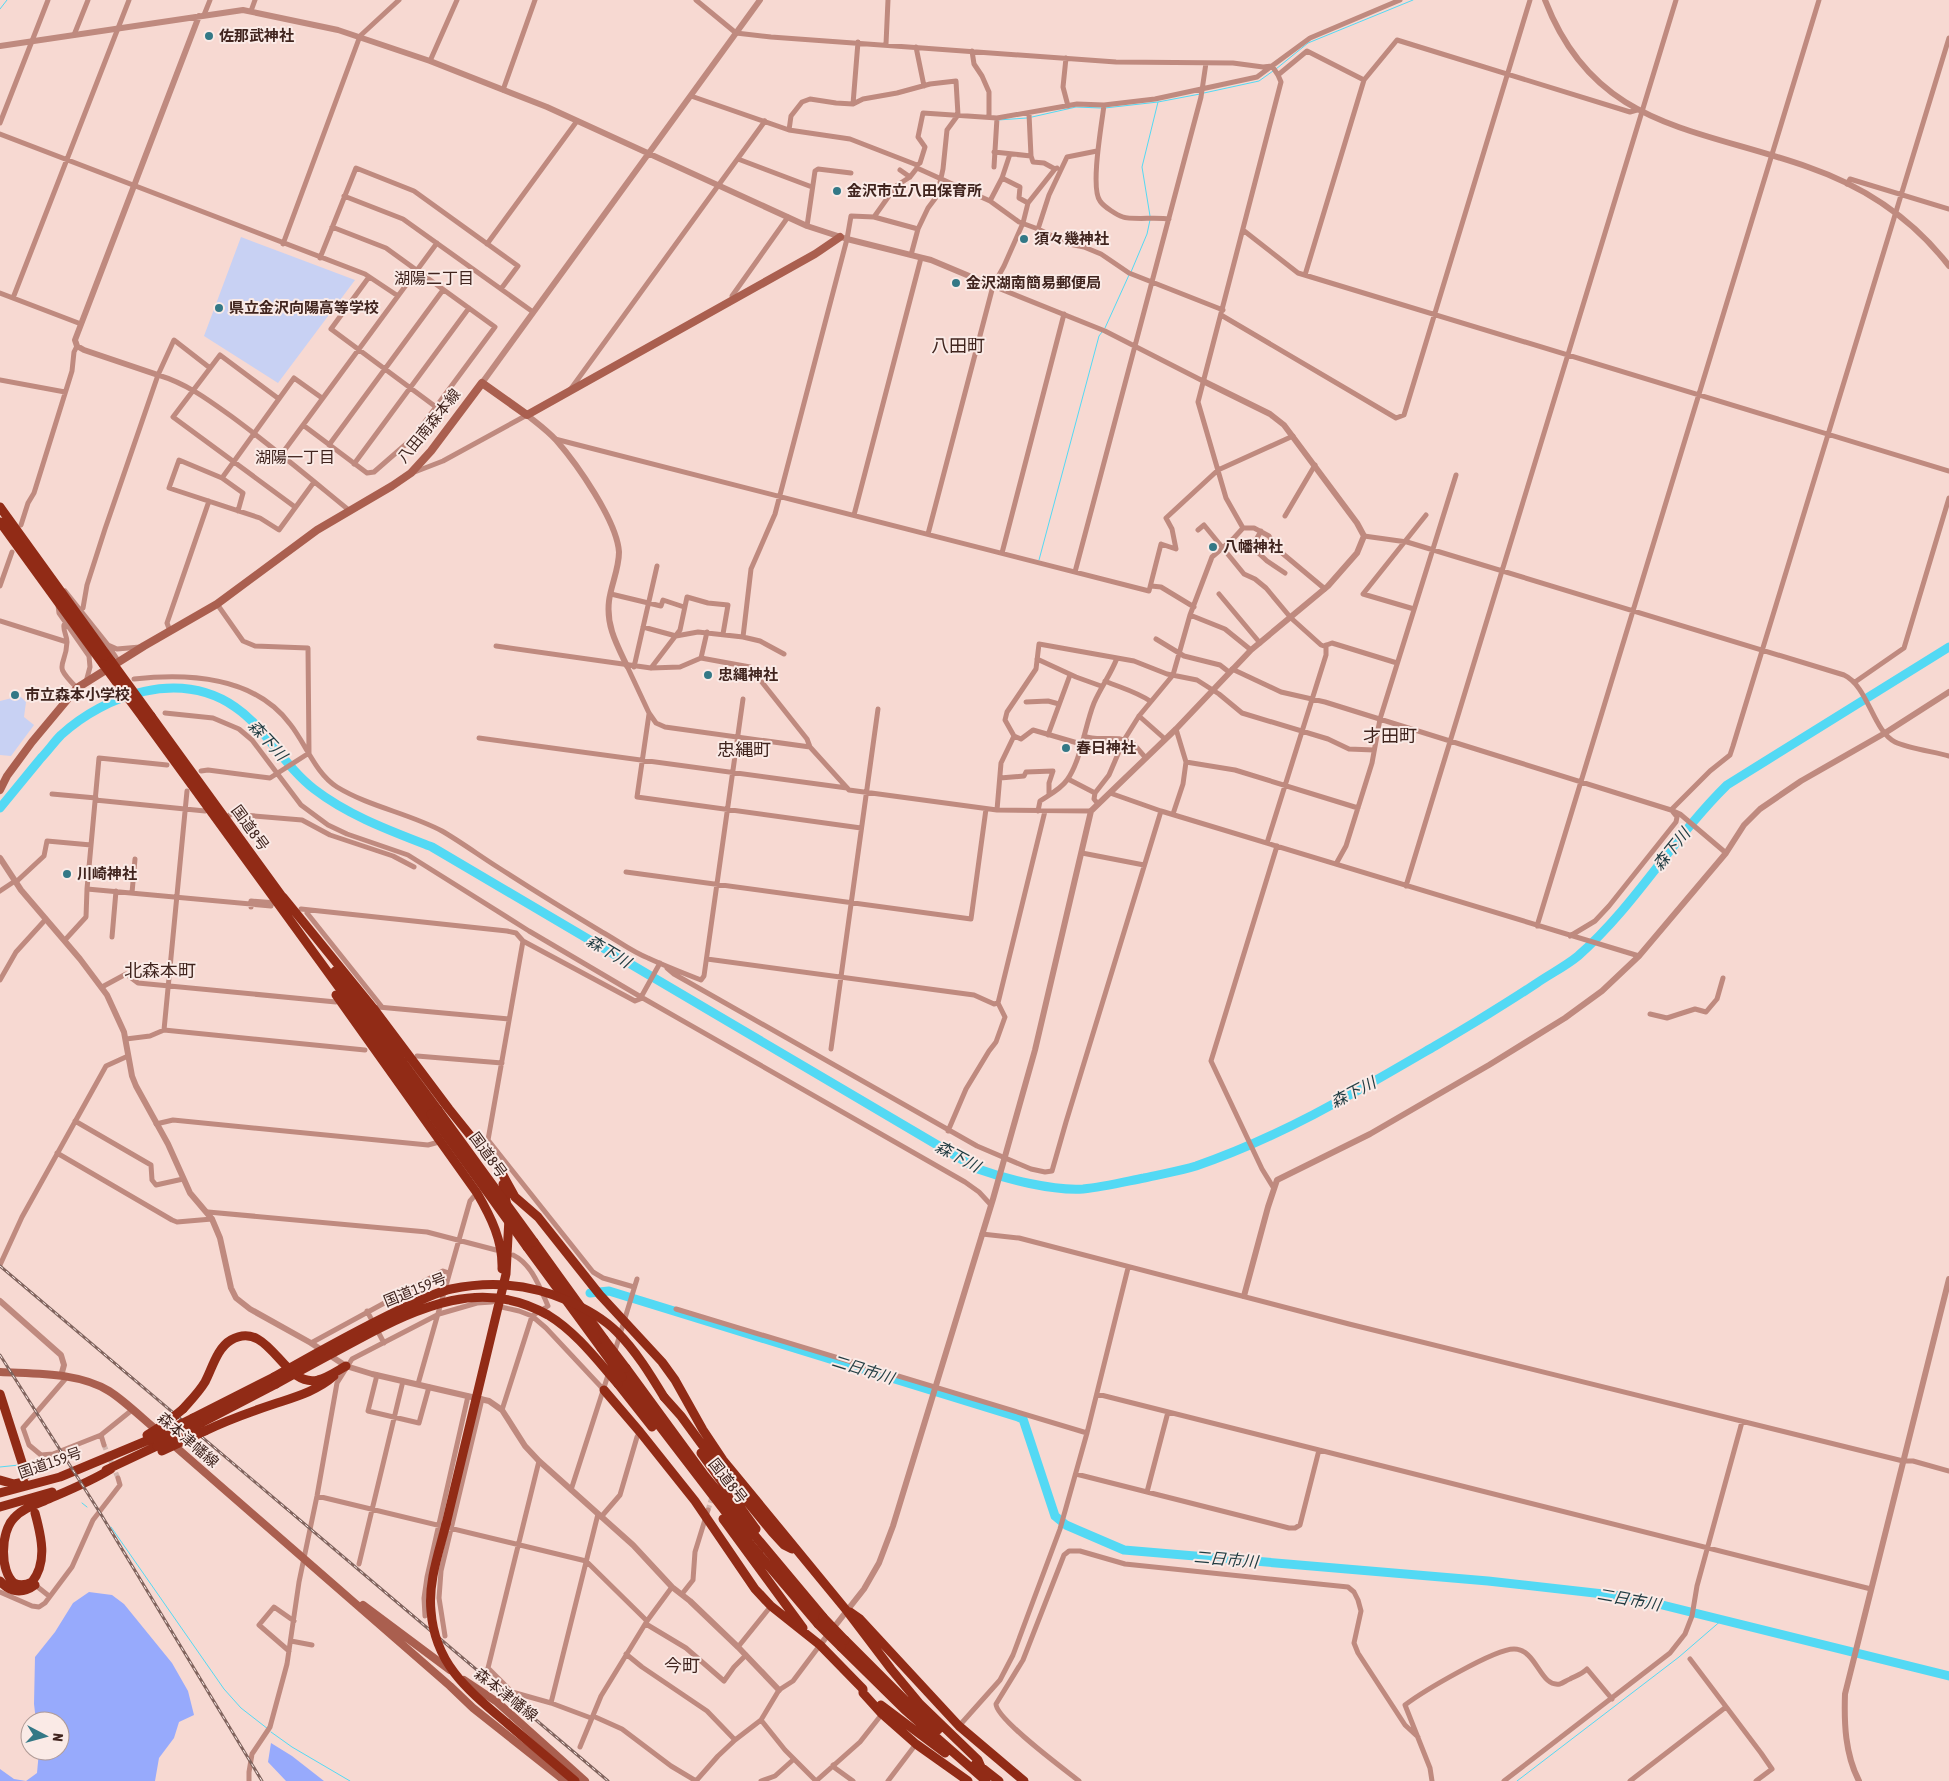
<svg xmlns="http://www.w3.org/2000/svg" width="1949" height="1781" font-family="'Asap Condensed','Noto Sans JP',sans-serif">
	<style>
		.green { fill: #c8d1f3 }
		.forest { fill: #97aafc }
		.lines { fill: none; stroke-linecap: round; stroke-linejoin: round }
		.stream { stroke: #53d9f4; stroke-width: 1 }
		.river { stroke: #53d9f4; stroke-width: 9 }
		.minor-tunnel { stroke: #d2b5ae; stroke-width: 5; stroke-dasharray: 5 2.5; stroke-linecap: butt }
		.minor { stroke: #bf8a7f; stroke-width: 5 }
		.tertiary { stroke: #bf8a7f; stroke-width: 6 }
		.secondary { stroke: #aa5f4f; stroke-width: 8 }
		.trunk { stroke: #912b16; stroke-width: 9 }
		.rail-casing { stroke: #81645e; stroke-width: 3 }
		.rail { stroke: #faeae6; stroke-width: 1; stroke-dasharray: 4; stroke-linecap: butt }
		.trunk-bridge { stroke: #912b16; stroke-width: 9 }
		.poi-dot { fill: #337886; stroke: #faeae6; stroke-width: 2 }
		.labels { text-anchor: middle; stroke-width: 4; stroke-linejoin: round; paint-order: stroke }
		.poi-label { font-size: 15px; font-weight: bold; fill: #40241e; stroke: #faeae6; text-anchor: start }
		.street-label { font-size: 15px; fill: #40241e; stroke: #faeae6 }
		.neighbourhood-label { font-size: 16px; fill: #40241e; stroke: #faeae6 }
		.water-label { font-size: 16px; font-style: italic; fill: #1f3b41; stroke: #faeae6 }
		.quarter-label { font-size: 18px; fill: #40241e; stroke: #faeae6 }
	</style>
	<rect width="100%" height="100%" fill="#f7d9d2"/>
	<path class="green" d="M241 237 355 280 278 383 204 336Z
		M20 696 26 702 24 717 34 725 11 756 0 755V701Z"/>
	<path class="forest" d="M89 1592 112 1595 124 1604 172 1663 188 1691 194 1715 179 1722 174 1738 159 1758 155 1781H0V1769L14 1779 26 1781 37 1773 39 1751H60V1721H36L34 1704 35 1657 55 1632 73 1603Z
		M271 1743 292 1756 324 1781H286L268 1762Z"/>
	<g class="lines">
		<path class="stream" d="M0 9 7 0
			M1276 69 1308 43 1413 0
			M1204 93 1259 81 1273 71
			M1105 108 1158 102 1200 94
			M1032 117 1076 107 1101 108
			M998 120 1027 118
			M1150 216 1142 167 1158 102
			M1131 272 1147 234 1150 220
			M1105 328 1129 275
			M1039 560 1099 336 1102 332
			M26 1464 31 1463 42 1469
			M0 1467 19 1465
			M82 1503 87 1507
			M111 1527 224 1689 241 1708 268 1729
			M271 1732 292 1747 350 1781
			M1517 1781 1679 1657 1723 1619"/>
		<path class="river" d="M0 808C14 791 27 775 41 758 48 751 54 742 61 735 106 694 180 669 235 707 266 728 284 766 314 789 349 816 391 831 432 847L978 1169C1006 1179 1053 1191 1083 1189 1104 1187 1124 1182 1144 1178 1161 1174 1180 1171 1196 1166 1281 1137 1358 1091 1435 1046 1469 1026 1504 1005 1537 983 1550 974 1566 966 1578 956 1635 906 1673 838 1727 785L1949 647
			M590 1293 609 1291 1018 1417 1023 1419 1055 1516 1066 1525 1124 1550 1488 1581 1630 1597 1949 1676"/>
		<path class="minor-tunnel" d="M104 1445 118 1478
			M708 1510 713 1494"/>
		<path class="minor" d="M696 0 736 33 771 37 1116 62 1233 63 1263 67 1272 66 1278 75 1281 82 1198 402 1226 498 1243 528 1233 539 1212 557 1190 615 1173 675 1139 716 1124 740 1109 775 1095 793 1094 799 1098 804
			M251 11 255 0
			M204 15 210 0
			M74 35 88 0
			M886 44 888 0
			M916 47 924 86
			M972 51 974 64 982 76 989 92V117
			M1066 58 1063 87 1068 106
			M430 61 457 0
			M1278 75 1307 51 1364 80
			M503 90 535 0
			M691 96 789 130 850 139 917 165V168L990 201 1019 222 1038 229 1069 244 1084 247 1101 254 1129 273 1223 310
			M853 104 858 42
			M1104 105C1102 123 1090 188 1100 201 1104 207 1117 215 1123 217 1130 220 1158 217 1169 219
			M1029 114 1031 156 1033 162 1044 163 1055 169 1057 168
			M0 123 48 0
			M789 130 791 116 802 102 810 99 836 103 853 104 863 99 897 93 930 84 956 81 958 115 947 130 943 169 937 196 928 208 918 229 911 255
			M0 134 365 274 398 296
			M994 152 1031 156
			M738 159 812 187
			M917 165 920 163 925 147 918 137 923 113 997 118 1077 104 1104 105 1155 99 1257 77 1310 38 1400 0
			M994 167 997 118
			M900 170 910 177
			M1002 178 1020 187 1019 198 1028 203
			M1847 184 1850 179 1949 209
			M344 196 403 219 533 312
			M990 201 1002 178 1010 154
			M874 217 918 229
			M807 226 815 171 818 169 851 173
			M1038 229 1049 195 1067 157 1097 151
			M1243 230 1298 273 1949 471
			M283 244 360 36 399 0
			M487 244 577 121
			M320 258 356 168 414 191 518 266 501 289
			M1305 275 1364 80 1397 40 1630 112 1637 110
			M369 277 331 329 436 407
			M993 286 1105 331 1203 381
			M0 293 81 324
			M13 298 129 0
			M733 300 732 296 788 217
			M1221 315 1396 418 1404 415 1530 0
			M158 375C188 384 210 401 235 419 274 448 312 480 350 511
			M0 380 65 392
			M570 390 765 121
			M279 399 220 355 173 417 295 507
			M303 425 367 473 374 472 413 438 495 327 386 248 332 227
			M555 439 1149 591 1161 544 1176 549 1172 529 1166 518 1218 470 1293 436
			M329 445 443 290
			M281 455 437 243
			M354 464 469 308
			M412 473 443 461 527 415
			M222 478 294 378 322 398
			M238 511 243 493 222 478 179 460 169 488 260 518 279 530 314 482
			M854 515 921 258
			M1285 516 1315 465
			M21 525 28 503 34 493 72 371 74 352 77 346
			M1243 528H1254L1269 536 1276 548 1325 589
			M1198 530 1204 525 1244 574 1255 579 1266 588 1291 618 1321 645 1324 646 1332 643 1397 663
			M1261 531 1252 547 1267 561 1285 573
			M928 534 993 286 1004 266 1023 223 1028 203 1055 169
			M1364 536 1407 542 1844 675C1868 686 1873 731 1895 742 1907 748 1935 752 1949 756
			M1002 553 1064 314
			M1075 572 1201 97 1206 63
			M0 586 12 552
			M1151 586 1161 587 1194 607
			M65 591 108 645 117 649 140 647
			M611 594 661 606 663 600 684 607
			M1219 594 1260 643
			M58 605 59 613 89 656 90 667 86 682
			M83 608 87 585 105 529 158 375 174 340 210 368
			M1414 609 1363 594 1426 515
			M1190 615 1225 629 1251 650
			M0 621 67 642C67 636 63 631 64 625
			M643 627 676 636 698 632 743 637 760 641 784 654
			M170 631 167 623 209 501
			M743 637 751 569 775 514 847 239 851 216 874 217 896 186 910 177 917 168
			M1156 639 1184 656 1220 665 1229 672
			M67 642C66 669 51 662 77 688
			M108 645 119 662
			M496 646 651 668 680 667 701 658 750 667 807 739 810 747
			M701 658 707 632
			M1037 659 1076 677 1101 686
			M627 666 649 713 656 723 665 727 810 747 849 790 997 810 1091 811
			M634 667 657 566
			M651 668 680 630 687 597 708 603 728 605 723 634
			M1232 669 1281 692 1325 702 1671 810 1680 814 1726 853
			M134 679C188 673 254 676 290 724 306 744 315 773 337 787 370 807 408 813 442 831 461 842 480 856 499 868 533 890 567 911 602 932 617 940 632 952 648 958 665 966 683 973 701 980L704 976 743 699
			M1105 681C1121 688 1135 691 1150 701
			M1855 682 1904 648 1949 498
			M1026 702 1048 701 1059 704
			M165 713 213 718 239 729 252 740 301 805 328 825 347 834 408 855 529 931 641 997 965 1182 979 1192 991 1205
			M649 714 637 797 861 828
			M1139 716 1165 739
			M1048 735 1070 675
			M1014 736 1005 720 1007 712 1036 669 1039 644 1134 661 1167 674 1197 680 1219 694 1242 713 1328 739 1349 749 1374 750
			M1084 736C1099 742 1117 734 1132 743 1137 747 1141 753 1146 758
			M479 738 847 788
			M1186 762 1235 770 1358 808
			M201 771 208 770 270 778 309 753 308 648 255 646 243 641 217 604
			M1000 778 1024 776 1026 772 1053 771 1049 783V794
			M1068 779 1095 793
			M1110 793 1161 811 1639 956
			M52 794 96 798
			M95 800 205 811 209 808
			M997 810 1001 763 1014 736 1021 739 1033 730 1081 744
			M1671 810 1710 771 1730 755 1733 746 1949 38
			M1038 811 1040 801C1049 795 1061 789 1067 780 1081 761 1085 725 1094 703 1101 687 1111 674 1117 658
			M1173 814 1183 784 1186 762 1176 729
			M226 818 231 814 302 820 330 835 393 856 414 867
			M1267 843 1326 655V645
			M1082 853 1144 865
			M1336 864 1346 846 1372 763 1380 719 1456 475
			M626 872 971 919 986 809
			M16 882 44 856 47 841 91 845
			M1406 886 1676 0
			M87 889 271 906
			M0 891 15 881
			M132 893 135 859
			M251 907V901L277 903
			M301 909 507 931 516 933 523 941 635 1001 640 999 660 963
			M307 913 382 1007
			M1537 926 1819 0
			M1570 936 1595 921 1609 906 1676 822 1677 817 1673 812
			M112 937 116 891
			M65 940 86 917 87 889 99 758 167 765
			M523 941 488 1140 593 1272 603 1278 634 1287
			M707 959 974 995 994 1004 998 1003
			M667 968 674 974 977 1146 1031 1169 1045 1172 1052 1171 1066 1122 1161 811
			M0 980 16 952 46 919
			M102 987 126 974 138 983 336 1002 338 998
			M374 1009 378 1007 509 1019
			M1650 1014 1667 1018 1695 1009 1706 1012 1717 999 1723 978
			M164 1030 187 791
			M126 1039 150 1036 164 1030 365 1050
			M831 1049 878 709
			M417 1056 502 1063
			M75 1121 151 1165 152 1180 156 1185 183 1179
			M156 1124 173 1120 428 1145 439 1142
			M948 1131 966 1089 989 1051 996 1042 1005 1017 998 1003 1045 811
			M57 1153 172 1220 177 1222 212 1219
			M1273 1187 1262 1169 1211 1061 1277 846
			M208 1212 427 1232 496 1250
			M982 1234 1019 1238 1349 1324 1903 1461H1913L1949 1471
			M0 1265 22 1217 106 1066 128 1056
			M497 1306 519 1311 532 1316 546 1328 604 1390
			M676 1309 1087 1433
			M367 1311 384 1343
			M311 1343 443 1271 449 1273
			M614 1354 637 1279
			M377 1375 368 1411 419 1423 429 1387
			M67 1377 23 1428 29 1445 41 1455 53 1454 101 1435 132 1410
			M418 1384 470 1201 477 1193
			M1097 1394 1871 1589
			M502 1410 532 1316 548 1306C540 1288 532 1264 513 1255
			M101 1435 104 1445
			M539 1461 488 1668 512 1692 551 1703 591 1718
			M1076 1474 1289 1528H1295L1300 1525 1319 1450
			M571 1490 609 1372
			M1147 1492 1168 1412
			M317 1496 586 1561 647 1621
			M601 1517 620 1495 637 1437 640 1432
			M359 1564 403 1381
			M34 1584 49 1596
			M0 1592 32 1606 39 1607 45 1603 72 1567 93 1520 120 1485 118 1478
			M682 1594 693 1580 695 1552 708 1510
			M425 1616 424 1598 427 1577 468 1396
			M646 1624 686 1648 724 1681 734 1667 746 1655
			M445 1636 439 1598 441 1571 482 1399
			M291 1641 312 1645
			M738 1647 771 1606
			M289 1651 259 1625 274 1607 294 1621
			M626 1654 642 1667 707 1711 735 1740
			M1690 1659 1761 1753 1772 1769 1756 1781
			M551 1703 598 1514
			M593 1716 622 1729 671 1766 696 1781
			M761 1720 785 1750 816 1781
			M959 1726 1000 1680 1013 1655 1060 1529 1087 1433 1128 1268
			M580 1747 601 1696 647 1621 672 1587
			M833 1765 835 1768 853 1781
			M249 1781V1772L252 1754 270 1727 287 1664 299 1582 317 1496 337 1383 352 1359 439 1314 477 1303 492 1302
			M696 1781 718 1756 735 1740 761 1720 779 1690 793 1681 820 1645
			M761 1781 775 1776 794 1759
			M816 1781 860 1742 882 1714
			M888 1781 916 1744
			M1079 1781C1064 1769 996 1719 996 1704L1023 1660 1064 1555 1069 1551H1080L1125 1564 1348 1587 1354 1592 1358 1600 1361 1611 1354 1643 1358 1653 1405 1725 1418 1737
			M1432 1781 1430 1768 1405 1705C1422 1692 1494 1649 1514 1649 1537 1649 1540 1688 1560 1684 1563 1683 1567 1680 1570 1679 1576 1676 1582 1674 1587 1669L1612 1699
			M1504 1781 1670 1653 1685 1634 1692 1616 1697 1586 1742 1422
			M1630 1781 1726 1707"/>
		<path class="tertiary" d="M1545 0C1594 128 1695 127 1808 167 1863 186 1913 219 1949 266
			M0 46 243 10 338 30 430 61 547 107 807 226 847 239 931 260 993 286
			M158 375 84 350 77 346 75 340 199 16
			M482 383 760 0
			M527 415C537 423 548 431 556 440 577 464 617 521 619 552 619 569 611 585 609 601 606 626 617 645 627 666
			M0 858 21 890 80 959 107 995 124 1032 132 1076 136 1086 168 1144 190 1193 212 1219 220 1238 231 1288 236 1298 250 1309 311 1343 346 1366 372 1374 489 1401 502 1410 525 1446 539 1461 633 1545 672 1587 690 1601 738 1647 779 1690
			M1244 1296 1268 1207 1277 1180 1370 1134 1489 1065 1565 1018 1602 991 1639 956 1726 853 1744 825 1760 809 1801 781 1885 733 1949 692
			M0 1301 61 1355 64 1365 61 1376
			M820 1645 864 1589 879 1563 893 1526 993 1199 1035 1050 1091 811 1176 729 1251 650 1328 586 1357 553 1364 536 1357 523 1284 425 1270 414 1203 381
			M1859 1781C1845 1754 1844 1723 1845 1694L1949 1279"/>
		<path class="secondary" d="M0 790 7 776 32 742 77 688 144 646 217 604 317 530 392 486 411 473 431 451 482 383 527 415 815 254 840 237
			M0 1372C35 1374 78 1372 109 1391 125 1401 144 1420 160 1433
			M170 1442 450 1686 473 1708 565 1781
			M363 1605 450 1670
			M464 1680 497 1702 585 1781"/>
		<path class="trunk" d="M0 507 111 661
			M0 522 103 664
			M151 716 286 902
			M143 718 431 1114
			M283 897 374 1009 449 1109 490 1160
			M335 971 438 1110
			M336 995 477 1193C491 1217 503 1241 502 1269
			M488 1157 499 1168 515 1197 538 1217 600 1295 662 1362 675 1380 703 1430 723 1460 847 1611 891 1669 920 1704 978 1760 981 1767
			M534 1242 604 1339
			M527 1247 601 1348
			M626 1368 705 1476 823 1617
			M622 1377 750 1544 818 1624
			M618 1384 652 1427
			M604 1390 640 1432 695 1501 755 1589 771 1606 820 1645 863 1689V1693L882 1714 916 1744 968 1781
			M0 1394 26 1475
			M664 1397 681 1416 714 1461 772 1532 784 1545 792 1549
			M183 1409C191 1400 199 1392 205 1382 212 1369 217 1348 231 1340 270 1318 283 1389 318 1380 327 1378 337 1371 346 1366
			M193 1418 274 1377
			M199 1424 276 1384
			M205 1431C227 1420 250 1412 274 1404 295 1397 317 1391 334 1376
			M701 1453 756 1529
			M106 1470 157 1446
			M0 1480 14 1484 24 1482
			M0 1493 60 1477 151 1439
			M0 1507 52 1492
			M35 1513C41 1535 48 1562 32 1582 26 1585 20 1586 14 1583 0 1572 0 1532 14 1518 22 1509 34 1505 44 1501 67 1491 90 1482 111 1469
			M723 1519 803 1628
			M446 1524 506 1274 509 1218 503 1184
			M0 1581C10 1593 23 1594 35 1585
			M850 1612 860 1619 959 1726 1024 1781
			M845 1640 904 1699 938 1730
			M841 1647 904 1709 986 1781
			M881 1705 945 1753
			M976 1763 999 1781"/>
		<defs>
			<path id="rail" d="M0 1266 608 1781
				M0 1355 102 1516 262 1781"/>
		</defs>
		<use href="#rail" class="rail-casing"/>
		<use href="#rail" class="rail"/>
		<path class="trunk-bridge" d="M111 661 151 716
			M103 664 143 718
			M438 1110 534 1242
			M431 1114 527 1247
			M604 1339 626 1368
			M601 1348 622 1377
			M274 1377C316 1353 357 1330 401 1309 417 1302 434 1293 451 1289 490 1281 530 1284 566 1300 585 1308 603 1318 617 1332 636 1351 650 1374 664 1397
			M276 1384C303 1369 331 1354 359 1339 419 1307 482 1277 548 1315 576 1332 597 1360 618 1384
			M147 1435 166 1423 183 1409
			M151 1439 193 1418
			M157 1446 199 1424
			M162 1451 205 1431
			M446 1524C439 1552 428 1582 431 1611 435 1665 469 1691 508 1724 530 1743 553 1762 575 1781
			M823 1617 845 1640
			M818 1624 841 1647"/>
	</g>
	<g class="poi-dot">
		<circle cx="209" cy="36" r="5"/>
		<circle cx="837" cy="191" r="5"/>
		<circle cx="1024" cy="239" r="5"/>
		<circle cx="956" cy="283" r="5"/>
		<circle cx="219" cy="308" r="5"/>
		<circle cx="1213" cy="547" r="5"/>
		<circle cx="708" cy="675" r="5"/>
		<circle cx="15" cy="695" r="5"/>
		<circle cx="1066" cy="748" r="5"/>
		<circle cx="67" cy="874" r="5"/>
	</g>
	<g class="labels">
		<g class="poi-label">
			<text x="219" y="41">佐那武神社</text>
			<text x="847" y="196">金沢市立八田保育所</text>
			<text x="1034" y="244">須々幾神社</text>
			<text x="966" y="288">金沢湖南簡易郵便局</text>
			<text x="229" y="313">県立金沢向陽高等学校</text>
			<text x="1223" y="552">八幡神社</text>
			<text x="718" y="680">忠縄神社</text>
			<text x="25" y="700">市立森本小学校</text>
			<text x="1076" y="753">春日神社</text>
			<text x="77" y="879">川崎神社</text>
		</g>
		<g class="street-label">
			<text transform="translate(429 426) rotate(-51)" y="5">八田南森本線</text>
			<text transform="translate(250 828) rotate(54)" y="5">国道8号</text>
			<text transform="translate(488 1155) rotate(54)" y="5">国道8号</text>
			<text transform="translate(415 1290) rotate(-22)" y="5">国道159号</text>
			<text transform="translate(188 1440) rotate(41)" y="5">森本津幡線</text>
			<text transform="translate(50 1463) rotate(-19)" y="5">国道159号</text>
			<text transform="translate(728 1481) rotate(52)" y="5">国道8号</text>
			<text transform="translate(506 1695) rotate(38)" y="5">森本津幡線</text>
		</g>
		<g class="neighbourhood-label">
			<text x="434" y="284">湖陽二丁目</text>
			<text x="295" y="463">湖陽一丁目</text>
		</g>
		<g class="water-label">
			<text transform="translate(268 740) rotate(47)" y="6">森下川</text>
			<text transform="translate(1671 849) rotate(-51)" y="6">森下川</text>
			<text transform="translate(609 951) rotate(31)" y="6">森下川</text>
			<text transform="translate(1353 1092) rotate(-27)" y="6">森下川</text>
			<text transform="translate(958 1156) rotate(28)" y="6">森下川</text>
			<text transform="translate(863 1369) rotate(17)" y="6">二日市川</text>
			<text transform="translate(1226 1559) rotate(5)" y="6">二日市川</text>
			<text transform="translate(1629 1599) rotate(10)" y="6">二日市川</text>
		</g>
		<g class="quarter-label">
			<text x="958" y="352">八田町</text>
			<text x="1390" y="742">才田町</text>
			<text x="744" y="756">忠縄町</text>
			<text x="160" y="977">北森本町</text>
			<text x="682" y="1672">今町</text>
		</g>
	</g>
	<g transform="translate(45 1736) rotate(96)"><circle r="24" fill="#faeae6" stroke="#b09b96"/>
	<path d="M0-4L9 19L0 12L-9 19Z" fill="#337886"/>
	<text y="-8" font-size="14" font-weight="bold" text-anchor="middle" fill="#40241e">N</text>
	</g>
</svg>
